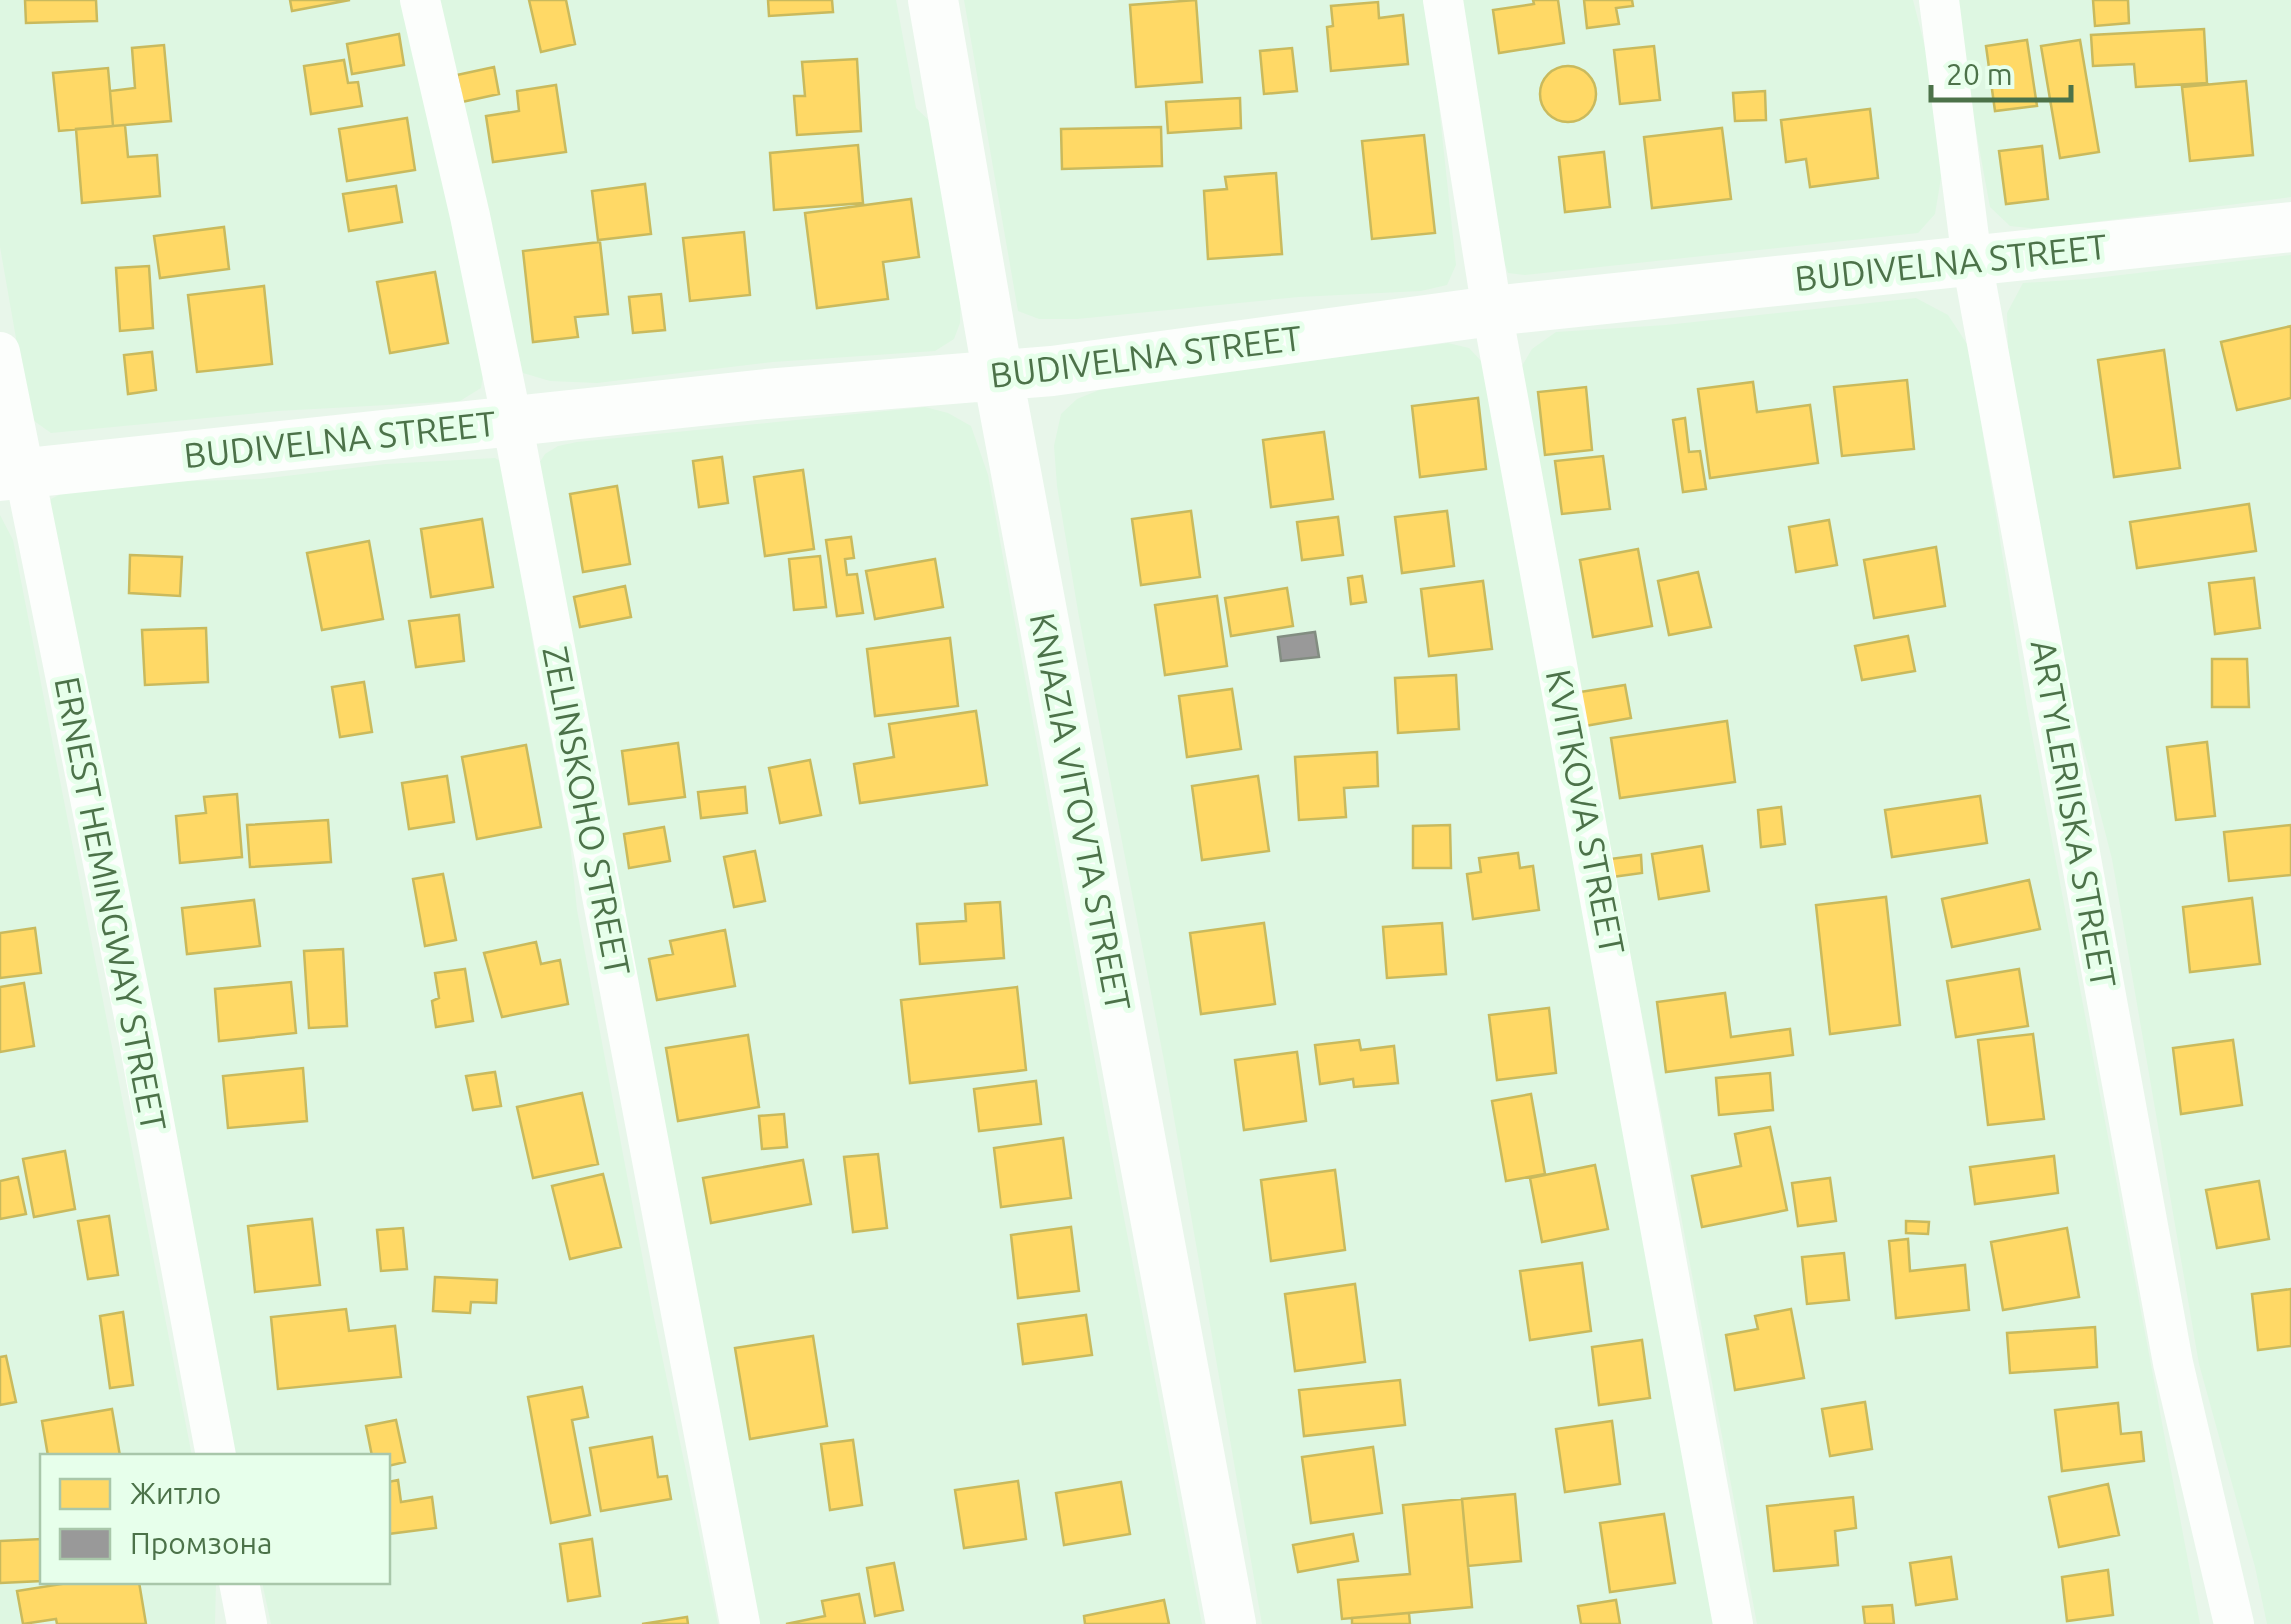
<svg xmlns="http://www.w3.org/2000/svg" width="2291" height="1624" font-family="Ubuntu,sans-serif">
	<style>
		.residential { fill: #def7e2 }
		.homes { fill: #ffd966; stroke: #c9ba5d; stroke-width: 2.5 }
		.industry { fill: #999; stroke: #828d81; stroke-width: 2.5 }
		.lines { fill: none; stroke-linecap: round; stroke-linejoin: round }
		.minor { stroke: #fcfefc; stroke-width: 40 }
		.tertiary { stroke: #fcfefc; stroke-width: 50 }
		.labels { text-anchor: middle; stroke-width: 10; stroke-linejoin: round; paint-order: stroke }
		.street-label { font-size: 35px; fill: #4c7249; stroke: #e7ffeb }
	</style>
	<rect width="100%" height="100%" fill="#e8f6ea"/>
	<path class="residential" d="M0 0H403L484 370 481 388 460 401 278 411 51 433 30 418 0 247Z
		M435 0H896L916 108 937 128 961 284 960 323 954 339 935 351 773 362 597 383 550 381 523 373Z
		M964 0H1423L1435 69 1456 265 1447 285 1421 291 1299 297 1077 319H1039L1018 311Z
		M1457 0H1913L1933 79 1941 178 1935 214 1918 233 1525 275 1508 273 1499 246Z
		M1952 0H2291V197L2038 229 2010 226 1990 207Z
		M2291 255V1624H2267L2255 1567 2199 1364 2112 859 2073 707 2008 350 2007 313 2023 283 2087 279Z
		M1916 298 1948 315 1969 347 2027 708 2200 1624H1757L1676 1189 1516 376 1532 349 1556 332 1666 325Z
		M1448 343 1469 348 1484 364 1716 1624H1262L1165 1066 1079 617 1057 486 1054 446 1061 414 1077 399 1107 387Z
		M925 407 948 413 971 426 988 475 1115 1171 1202 1624H755L538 465 545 454 558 446 577 442Z
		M495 458 505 464 535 657 569 832 577 910 652 1308 718 1624H271L262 1582H388V1456H235L45 520 51 499 71 489 123 483 261 479 386 464Z
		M0 515 13 540 192 1456H42V1582H216L215 1624H0Z"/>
	<path class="homes" d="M25 0H96L97 21 26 23Z
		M290 0H350L292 11Z
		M529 0H566L575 44 541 52Z
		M768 0H832L833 12 769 16Z
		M1196 0 1202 82 1136 87 1130 5Z
		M1533 0H1558L1564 43 1499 53 1493 10 1534 4Z
		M1584 0H1632L1633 6 1616 8 1619 24 1587 28Z
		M2093 0H2128L2129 23 2095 26Z
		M1378 2 1379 18 1403 15 1408 64 1331 71 1327 27 1333 26 1331 6Z
		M2204 29 2207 83 2136 87 2134 64 2093 66 2091 35Z
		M399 34 404 65 352 74 347 44Z
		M2027 40 2037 106 1995 111 1986 46Z
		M2080 40 2099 152 2060 158 2041 46Z
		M164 45 171 121 113 126 110 91 135 88 132 48Z
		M1654 46 1660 100 1620 104 1614 50Z
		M1292 48 1297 91 1264 94 1260 51Z
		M857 59 861 131 797 135 794 96H805L802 62Z
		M344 60 348 83 358 82 362 106 311 114 304 66Z
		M1540 94a28 28 0 1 1 56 0a28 28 0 1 1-56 0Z
		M494 67 499 94 462 102 457 75Z
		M108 68 113 126 59 131 53 73Z
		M2246 81 2253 155 2190 161 2182 87Z
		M556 85 566 152 493 162 486 116 519 111 517 91Z
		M1765 91 1766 120 1735 121 1733 93Z
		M1240 98 1241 128 1168 133 1166 102Z
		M1870 109 1878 178 1810 187 1806 159 1786 162 1781 120Z
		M407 118 415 170 347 181 339 129Z
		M125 125 128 157 157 155 160 196 82 203 76 129Z
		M1161 127 1162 166 1062 169 1061 129Z
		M1722 128 1731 199 1652 208 1644 137Z
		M1424 135 1435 233 1372 239 1362 141Z
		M858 145 863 203 774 210 770 153Z
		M2042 146 2048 199 2006 204 1999 151Z
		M1604 152 1610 207 1565 212 1559 157Z
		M1276 173 1282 254 1208 259 1204 191 1227 189 1225 177Z
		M645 184 651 234 598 240 592 191Z
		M396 186 402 222 349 231 343 194Z
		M911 199 919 257 883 262 888 299 817 308 805 213Z
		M224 227 229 269 160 278 154 236Z
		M744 232 750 295 690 301 683 238Z
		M600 242 608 314 575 317 578 337 533 342 523 251Z
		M149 266 153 328 120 331 116 268Z
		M435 272 448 343 390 353 377 282Z
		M264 286 272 364 197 372 188 295Z
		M661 294 665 330 633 333 629 297Z
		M2291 326V398L2237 410 2221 342Z
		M2164 350 2180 468 2114 477 2098 360Z
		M152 352 156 390 128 394 124 355Z
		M1907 380 1914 449 1842 456 1834 387Z
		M1753 382 1757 412 1810 405 1818 463 1710 478 1698 389Z
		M1586 387 1592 450 1545 455 1538 392Z
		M1478 398 1486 469 1420 477 1412 406Z
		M1685 418 1689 452 1700 451 1706 489 1683 492 1673 420Z
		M1324 432 1333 499 1271 507 1263 440Z
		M1603 456 1610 509 1562 514 1555 461Z
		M722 457 728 503 699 507 693 461Z
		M803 470 814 549 765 556 754 477Z
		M617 486 630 564 583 572 570 494Z
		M2249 504 2256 551 2137 568 2130 522Z
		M1191 511 1200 577 1141 585 1132 519Z
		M1447 511 1454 566 1402 573 1395 517Z
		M1338 517 1343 555 1302 560 1297 522Z
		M482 519 493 587 431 597 421 529Z
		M1829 520 1837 565 1796 572 1789 527Z
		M851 537 854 558 845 559 847 575 857 574 863 613 837 616 826 540Z
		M369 541 383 619 322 630 307 553Z
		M1936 547 1945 606 1874 618 1864 560Z
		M1638 549 1652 626 1593 637 1580 560Z
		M130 555 182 557 180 596 129 593Z
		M820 556 826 607 794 610 789 559Z
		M935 559 943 607 875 619 866 571Z
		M1698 572 1711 627 1669 635 1658 581Z
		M1362 576 1366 602 1351 604 1348 578Z
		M2254 578 2260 628 2215 634 2209 583Z
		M1483 581 1492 649 1429 656 1421 589Z
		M625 586 631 617 580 627 574 597Z
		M1287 588 1293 626 1231 636 1225 598Z
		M1217 596 1227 666 1165 675 1155 605Z
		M459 615 464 661 416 667 409 621Z
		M206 628 208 682 145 685 142 630Z
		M1908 636 1915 671 1862 680 1855 646Z
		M950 638 958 706 875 716 867 649Z
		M2212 659H2247L2249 707H2212Z
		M1456 675 1459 729 1398 733 1395 678Z
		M364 682 372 732 340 737 332 687Z
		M1625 685 1631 718 1585 726 1580 692Z
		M1232 689 1241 749 1187 757 1179 696Z
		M976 711 987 785 860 803 854 764 894 757 889 724Z
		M1727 721 1735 782 1620 798 1611 738Z
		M2207 742 2215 816 2176 820 2167 747Z
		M678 743 685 797 629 804 622 751Z
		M526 745 541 827 477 839 462 757Z
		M1377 752 1378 786 1344 788 1346 817 1299 820 1295 757Z
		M810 760 821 815 780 823 769 768Z
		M447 776 454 822 409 829 402 783Z
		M1258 776 1269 851 1202 860 1192 786Z
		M745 787 747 813 701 818 698 792Z
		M237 794 242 857 180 863 176 816 206 813 204 797Z
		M1980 796 1987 843 1892 857 1885 810Z
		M1781 807 1785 844 1761 847 1758 810Z
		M328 820 331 862 250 867 247 825Z
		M1450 825 1451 868H1413V826Z
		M2291 825V875L2229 881 2224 832Z
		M664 827 670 861 629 868 624 834Z
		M1702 846 1709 891 1659 899 1652 854Z
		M755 851 765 901 734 907 724 857Z
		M1518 853 1520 868 1533 866 1539 910 1473 919 1467 874 1481 872 1479 858Z
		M1641 855 1642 873 1612 877 1610 859Z
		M443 874 456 940 425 946 413 879Z
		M2029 880 2040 929 1952 947 1942 899Z
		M1886 897 1900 1025 1830 1034 1816 905Z
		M2252 898 2260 964 2190 972 2183 907Z
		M254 900 260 946 187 954 182 908Z
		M1000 902 1004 958 920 964 917 924 966 921 965 904Z
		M1264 923 1275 1004 1201 1014 1190 933Z
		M1442 923 1446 974 1387 978 1383 927Z
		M35 928 41 973 0 978V933Z
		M725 930 735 986 657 1000 649 959 673 954 670 941Z
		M536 942 541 964 560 960 568 1004 502 1017 484 953Z
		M343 949 347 1026 309 1028 304 951Z
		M465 969 473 1021 436 1027 432 1001 439 998 435 973Z
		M2019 969 2028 1026 1956 1037 1947 981Z
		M291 982 296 1033 219 1041 215 989Z
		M24 983 34 1046 0 1052V987Z
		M1017 987 1026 1070 910 1083 901 1000Z
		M1725 993 1731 1037 1790 1029 1793 1055 1666 1072 1657 1002Z
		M1549 1008 1556 1073 1497 1080 1489 1015Z
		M2033 1034 2044 1119 1988 1125 1978 1040Z
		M748 1035 759 1107 678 1121 666 1048Z
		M1359 1040 1361 1050 1394 1046 1398 1083 1354 1087 1353 1079 1320 1084 1315 1045Z
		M2233 1040 2242 1105 2181 1114 2173 1048Z
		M1297 1052 1306 1121 1244 1130 1235 1060Z
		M303 1068 307 1121 228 1128 223 1076Z
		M495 1072 501 1106 473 1110 466 1076Z
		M1770 1073 1773 1110 1719 1115 1716 1078Z
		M1036 1081 1041 1124 979 1131 974 1089Z
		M582 1093 598 1164 533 1178 517 1107Z
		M1531 1094 1545 1174 1506 1181 1492 1101Z
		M784 1114 787 1147 762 1149 759 1116Z
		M1770 1127 1787 1210 1702 1227 1692 1176 1741 1166 1735 1134Z
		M1063 1138 1071 1198 1001 1207 994 1148Z
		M65 1151 75 1209 34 1217 23 1159Z
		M878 1154 887 1228 853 1232 844 1157Z
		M2054 1156 2058 1193 1975 1204 1970 1167Z
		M803 1160 811 1204 711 1223 703 1178Z
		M1595 1165 1608 1229 1542 1242 1530 1178Z
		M1335 1170 1345 1250 1271 1261 1261 1180Z
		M603 1174 621 1247 570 1259 552 1186Z
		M18 1177 26 1214 0 1219V1181Z
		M1830 1178 1836 1221 1798 1226 1792 1183Z
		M2259 1181 2269 1239 2217 1248 2206 1190Z
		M109 1216 118 1275 88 1279 78 1221Z
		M312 1219 320 1285 255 1292 248 1226Z
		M1906 1221 1929 1222 1928 1234 1906 1233Z
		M1071 1227 1079 1291 1018 1298 1011 1235Z
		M403 1228 407 1269 381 1271 377 1230Z
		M2067 1228 2079 1297 2003 1310 1991 1242Z
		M1908 1239 1910 1271 1965 1265 1969 1310 1896 1318 1889 1241Z
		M1844 1253 1849 1300 1807 1304 1802 1257Z
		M1582 1263 1591 1331 1530 1340 1520 1271Z
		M435 1277 497 1280 496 1303 471 1302 470 1313 433 1311Z
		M1355 1284 1365 1362 1295 1371 1285 1294Z
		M2291 1289V1346L2258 1350 2252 1294Z
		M346 1309 349 1331 395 1326 401 1377 278 1389 271 1317Z
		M1791 1309 1804 1378 1735 1390 1726 1335 1758 1329 1755 1316Z
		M123 1312 133 1385 110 1388 100 1316Z
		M1086 1315 1092 1355 1023 1364 1018 1324Z
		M2095 1327 2097 1367 2010 1373 2007 1333Z
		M813 1336 827 1426 750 1439 735 1348Z
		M1642 1340 1650 1398 1599 1405 1592 1347Z
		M6 1356 16 1402 0 1405V1357Z
		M1400 1380 1405 1425 1304 1436 1299 1390Z
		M582 1387 588 1417 572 1420 590 1515 551 1523 528 1397Z
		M1865 1402 1872 1449 1830 1456 1822 1409Z
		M2118 1403 2121 1434 2141 1432 2144 1461 2062 1471 2055 1410Z
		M112 1409 120 1456H48L42 1421Z
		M396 1420 405 1462 388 1466V1456H372L366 1426Z
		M1612 1421 1620 1484 1565 1492 1556 1429Z
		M652 1437 658 1477 667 1476 671 1499 601 1511 590 1448Z
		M853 1440 862 1505 830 1510 821 1444Z
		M1373 1447 1382 1513 1311 1523 1302 1457Z
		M398 1480 401 1502 432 1497 436 1528 388 1534V1482Z
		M1018 1481 1026 1539 964 1548 955 1490Z
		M1121 1482 1130 1534 1064 1545 1056 1493Z
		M2108 1484 2119 1535 2059 1547 2049 1497Z
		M1515 1494 1521 1561 1468 1566 1462 1499Z
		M1853 1497 1856 1528 1835 1531 1838 1565 1774 1571 1767 1506Z
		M1462 1499 1472 1607 1342 1619 1338 1580 1410 1574 1403 1505Z
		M1664 1514 1675 1583 1610 1592 1600 1523Z
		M1353 1534 1358 1561 1298 1572 1293 1545Z
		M42 1539V1581L0 1583V1541Z
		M592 1539 600 1596 568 1601 560 1544Z
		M1951 1557 1957 1599 1916 1605 1910 1563Z
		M894 1563 903 1610 875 1616 867 1568Z
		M2108 1570 2113 1615 2067 1621 2062 1577Z
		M74 1582H139L146 1624H57L56 1619 23 1624 17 1591Z
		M859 1594 865 1624H786L825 1616 822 1601Z
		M1164 1600 1169 1624H1085L1084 1616Z
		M1616 1600 1620 1624H1581L1578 1606Z
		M1892 1605 1894 1624H1865L1863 1607Z
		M1409 1613 1410 1624H1352V1618Z
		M687 1617 688 1624H642Z"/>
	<path class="industry" d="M1315 632 1319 657 1281 661 1278 637Z"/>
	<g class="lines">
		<path class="minor" d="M420 0 470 216 512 421 740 1624
			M1443 0 1492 311 1733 1624
			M1939 0 1972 261 2173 1363 2234 1624
			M0 352 139 1041 216 1456
			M239 1582 247 1624"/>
		<path class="tertiary" d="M933 0 998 376 1231 1624
			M0 476 766 394 1052 371 1492 311 2291 227"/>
	</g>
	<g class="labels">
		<g class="street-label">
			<text transform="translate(1951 263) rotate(-6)" y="12">BUDIVELNA STREET</text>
			<text transform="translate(1146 357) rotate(-7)" y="12">BUDIVELNA STREET</text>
			<text transform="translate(340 440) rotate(-6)" y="12">BUDIVELNA STREET</text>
			<text transform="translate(586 811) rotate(79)" y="12">ZELINSKOHO STREET</text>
			<text transform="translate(1080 812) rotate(79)" y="12">KNIAZIA VITOVTA STREET</text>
			<text transform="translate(1585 812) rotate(79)" y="12">KVITKOVA STREET</text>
			<text transform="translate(2073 814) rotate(80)" y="12">ARTYLERIISKA STREET</text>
			<text transform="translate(110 904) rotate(79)" y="12">ERNEST HEMINGWAY STREET</text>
		</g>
	</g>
	<rect x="40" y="1454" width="350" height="130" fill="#e7ffeb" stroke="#a9c7aa" stroke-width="2.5"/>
	<rect x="60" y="1479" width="50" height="30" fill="#ffd966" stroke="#a9c7aa" stroke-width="2.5"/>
	<text x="130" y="1504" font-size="30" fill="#4c7249">Житло</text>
	<rect x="60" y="1529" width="50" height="30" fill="#999999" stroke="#a9c7aa" stroke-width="2.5"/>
	<text x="130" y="1554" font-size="30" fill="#4c7249">Промзона</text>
	<path d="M1931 85v15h140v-15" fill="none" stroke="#4c7249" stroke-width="5"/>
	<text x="1946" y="85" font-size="30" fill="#4c7249" stroke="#e7ffeb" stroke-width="8" paint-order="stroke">20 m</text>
</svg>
